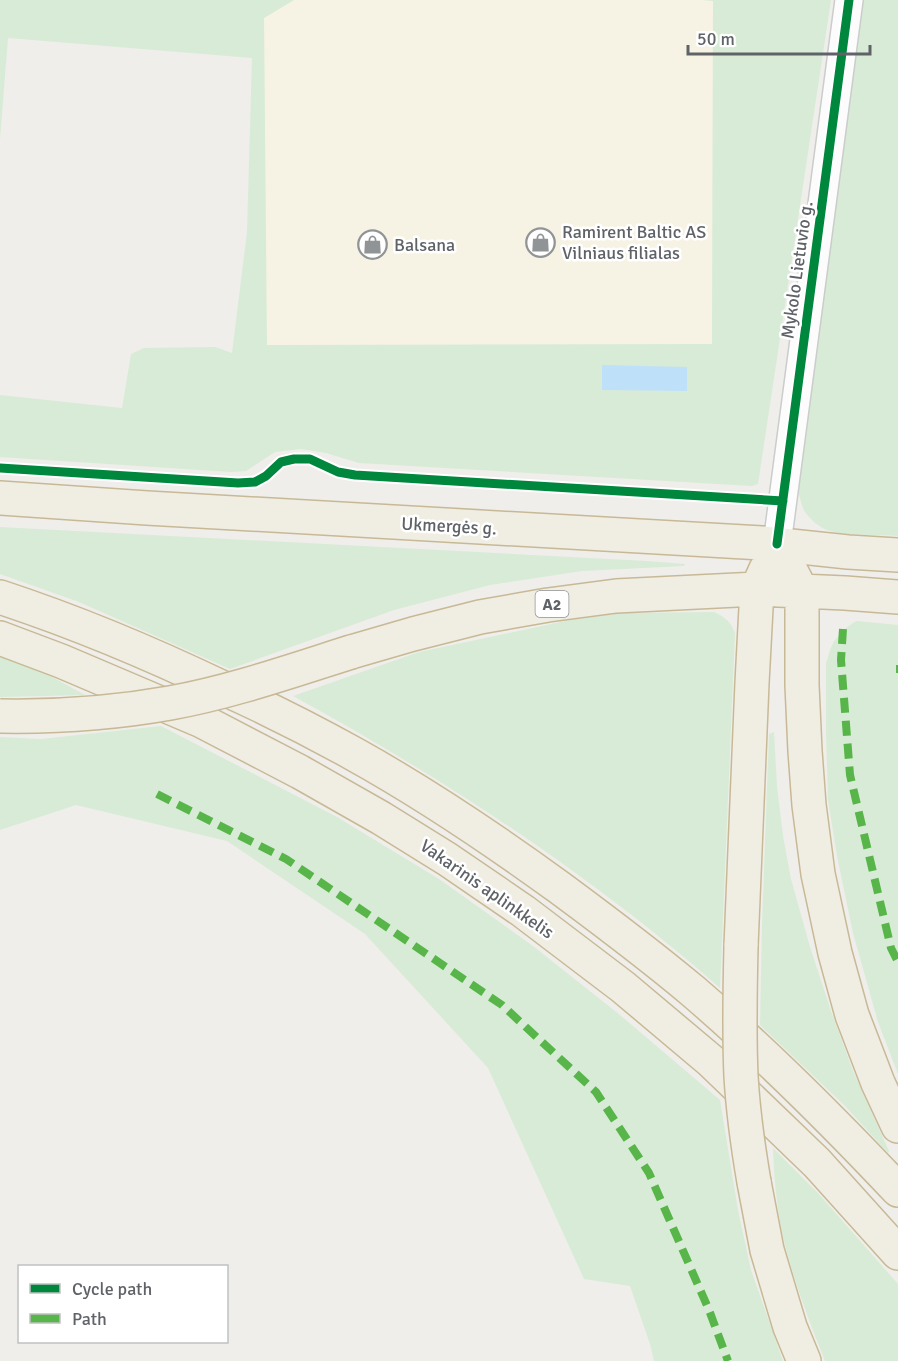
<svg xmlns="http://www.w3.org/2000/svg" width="898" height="1361" font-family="Signika,sans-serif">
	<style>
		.commercial { fill: #f7f3e4 }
		.green { fill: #d8ebd6 }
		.water { fill: #bfe0f9 }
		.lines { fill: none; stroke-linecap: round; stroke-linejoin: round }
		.minor-casing { stroke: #cbcccc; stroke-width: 30 }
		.highway-casing { stroke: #c8b996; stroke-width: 36 }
		.minor { stroke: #fdfcfc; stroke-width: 27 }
		.highway { stroke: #f0ede3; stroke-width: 33 }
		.highway-bridge-casing { stroke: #c8b996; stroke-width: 36; stroke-linecap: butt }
		.highway-bridge { stroke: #f0ede3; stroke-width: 33 }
		.quiet { stroke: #58b549; stroke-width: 8; stroke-dasharray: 15 8; stroke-linecap: butt }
		.cycleway-casing { stroke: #fff; stroke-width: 13 }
		.cycleway { stroke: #00873e; stroke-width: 9 }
		.labels { text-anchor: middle; stroke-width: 5; stroke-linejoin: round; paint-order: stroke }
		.shield { fill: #fff; stroke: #8f9295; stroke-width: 1.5 }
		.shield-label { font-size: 16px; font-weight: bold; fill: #5f6368 }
		.poi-label { font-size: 18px; fill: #5f6368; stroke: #fff; text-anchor: start }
		.street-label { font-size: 18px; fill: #5f6368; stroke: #fff }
	</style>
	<rect width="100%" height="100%" fill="#efeeea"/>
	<path class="commercial" d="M294 0H713L712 344 266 345 264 18Z"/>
	<path class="green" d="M0 0H294L264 18 267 345 712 344 713 1 702 0H831L758 484 752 486 359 463 326 453 301 449 275 452 246 471 231 472 0 457V395L122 408 131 354 144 348 215 347 232 353 247 232 252 58 8 38 0 139Z
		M862 0H898V536C880 535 843 536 827 530 819 527 810 519 805 512 800 504 801 494 795 487Z
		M0 527 647 561 685 564 684 566 582 571 490 585 394 610 230 669 79 602 0 574Z
		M714 612C725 617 731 622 735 633L720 988C590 874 445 779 293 696L419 652 570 620 622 613Z
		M856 621 898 625V1074L878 1022 853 933 837 856 828 800 826 730V664L830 650 834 641 846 628Z
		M0 656 34 667 85 695 0 697Z
		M161 726 337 817 439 879 533 946 620 1015 720 1100 738 1210 751 1270 783 1361H654L650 1344 630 1286 584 1279 488 1068 365 934 227 841 76 805 0 830V737L41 739Z
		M774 732 777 786 783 836 791 879 810 947 831 1011 853 1071 889 1151 888 1153 845 1106 760 1025 762 925 769 734Z
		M773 1148 817 1192 898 1284V1361H825C809 1321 793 1279 783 1237 777 1208 774 1178 773 1148Z"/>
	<path class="water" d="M602 365 687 367V391L602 390Z"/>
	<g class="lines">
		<defs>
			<path id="minor" d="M777 544 849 0"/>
			<path id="highway" d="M0 498 147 508 762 543 848 552 898 555
				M777 544 802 592V685L805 751 809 805 818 874 835 953 852 1015 878 1083 898 1126
				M0 597C76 622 150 653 223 688 267 708 311 730 354 754 426 794 494 840 560 888 606 922 651 956 694 992 766 1054 833 1121 898 1190
				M0 638 61 661 202 721 300 772 381 818 447 859 523 911 623 987 711 1061 817 1163 898 1253
				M351 652 413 634 480 617 548 605 616 596 757 589 845 593 898 597
				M741 946 752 683 757 589 766 569
				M754 1182 767 1250 790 1327 804 1361"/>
		</defs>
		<use href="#minor" class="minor-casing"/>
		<use href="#highway" class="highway-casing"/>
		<use href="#minor" class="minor"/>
		<use href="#highway" class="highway"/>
		<defs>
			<path id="highway-bridge" d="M0 716C57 717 114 713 170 703 231 692 291 671 351 652
				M741 946C740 989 739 1032 741 1076 743 1111 748 1147 754 1182"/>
		</defs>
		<use href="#highway-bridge" class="highway-bridge-casing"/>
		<use href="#highway-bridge" class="highway-bridge"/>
		<path class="quiet" d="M843 629 841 660 850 775 891 948 898 962
			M896 669H898
			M157 794 286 859 502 1005 596 1092 649 1173 709 1310 728 1361"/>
		<defs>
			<path id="cycleway" d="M0 468 238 483 255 482 266 476 281 462 294 459H310L338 472 355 475 783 501
				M777 544 849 0"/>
		</defs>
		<use href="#cycleway" class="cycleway-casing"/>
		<use href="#cycleway" class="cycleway"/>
	</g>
	<defs>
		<symbol id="shop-ring" viewBox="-11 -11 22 22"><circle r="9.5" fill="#fff" stroke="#919496" stroke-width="1.5"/><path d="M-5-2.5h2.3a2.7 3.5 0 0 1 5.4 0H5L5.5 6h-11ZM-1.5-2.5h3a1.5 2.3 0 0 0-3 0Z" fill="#919496"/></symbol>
	</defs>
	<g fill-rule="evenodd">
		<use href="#shop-ring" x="524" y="226" width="33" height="33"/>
		<use href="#shop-ring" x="356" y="228" width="33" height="33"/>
	</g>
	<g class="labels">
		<rect class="shield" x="535.5" y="591" width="33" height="26" rx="4.5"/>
		<g class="shield-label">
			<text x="552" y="610">A2</text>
		</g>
		<g class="poi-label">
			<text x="562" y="238">Ramirent Baltic AS<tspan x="562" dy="21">Vilniaus filialas</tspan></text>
			<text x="394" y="251">Balsana</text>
		</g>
		<g class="street-label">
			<text transform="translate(797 270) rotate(-82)" y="6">Mykolo Lietuvio g.</text>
			<text transform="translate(449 526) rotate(3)" y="6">Ukmergės g.</text>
			<text transform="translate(487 889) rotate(35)" y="6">Vakarinis aplinkkelis</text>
		</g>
	</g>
	<rect x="18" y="1265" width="210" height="78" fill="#ffffff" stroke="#bfc1c3" stroke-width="1.5"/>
	<rect x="30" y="1284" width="30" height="9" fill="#00873e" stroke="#bfc1c3" stroke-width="1.5"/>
	<text x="72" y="1295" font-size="18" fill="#5f6368">Cycle path</text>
	<rect x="30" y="1314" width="30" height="9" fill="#58b549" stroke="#bfc1c3" stroke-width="1.5"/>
	<text x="72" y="1325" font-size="18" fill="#5f6368">Path</text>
	<path d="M688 45v9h182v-9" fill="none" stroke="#5f6368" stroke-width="3"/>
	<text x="697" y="45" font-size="18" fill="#5f6368" stroke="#ffffff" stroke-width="4.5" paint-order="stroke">50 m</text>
</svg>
